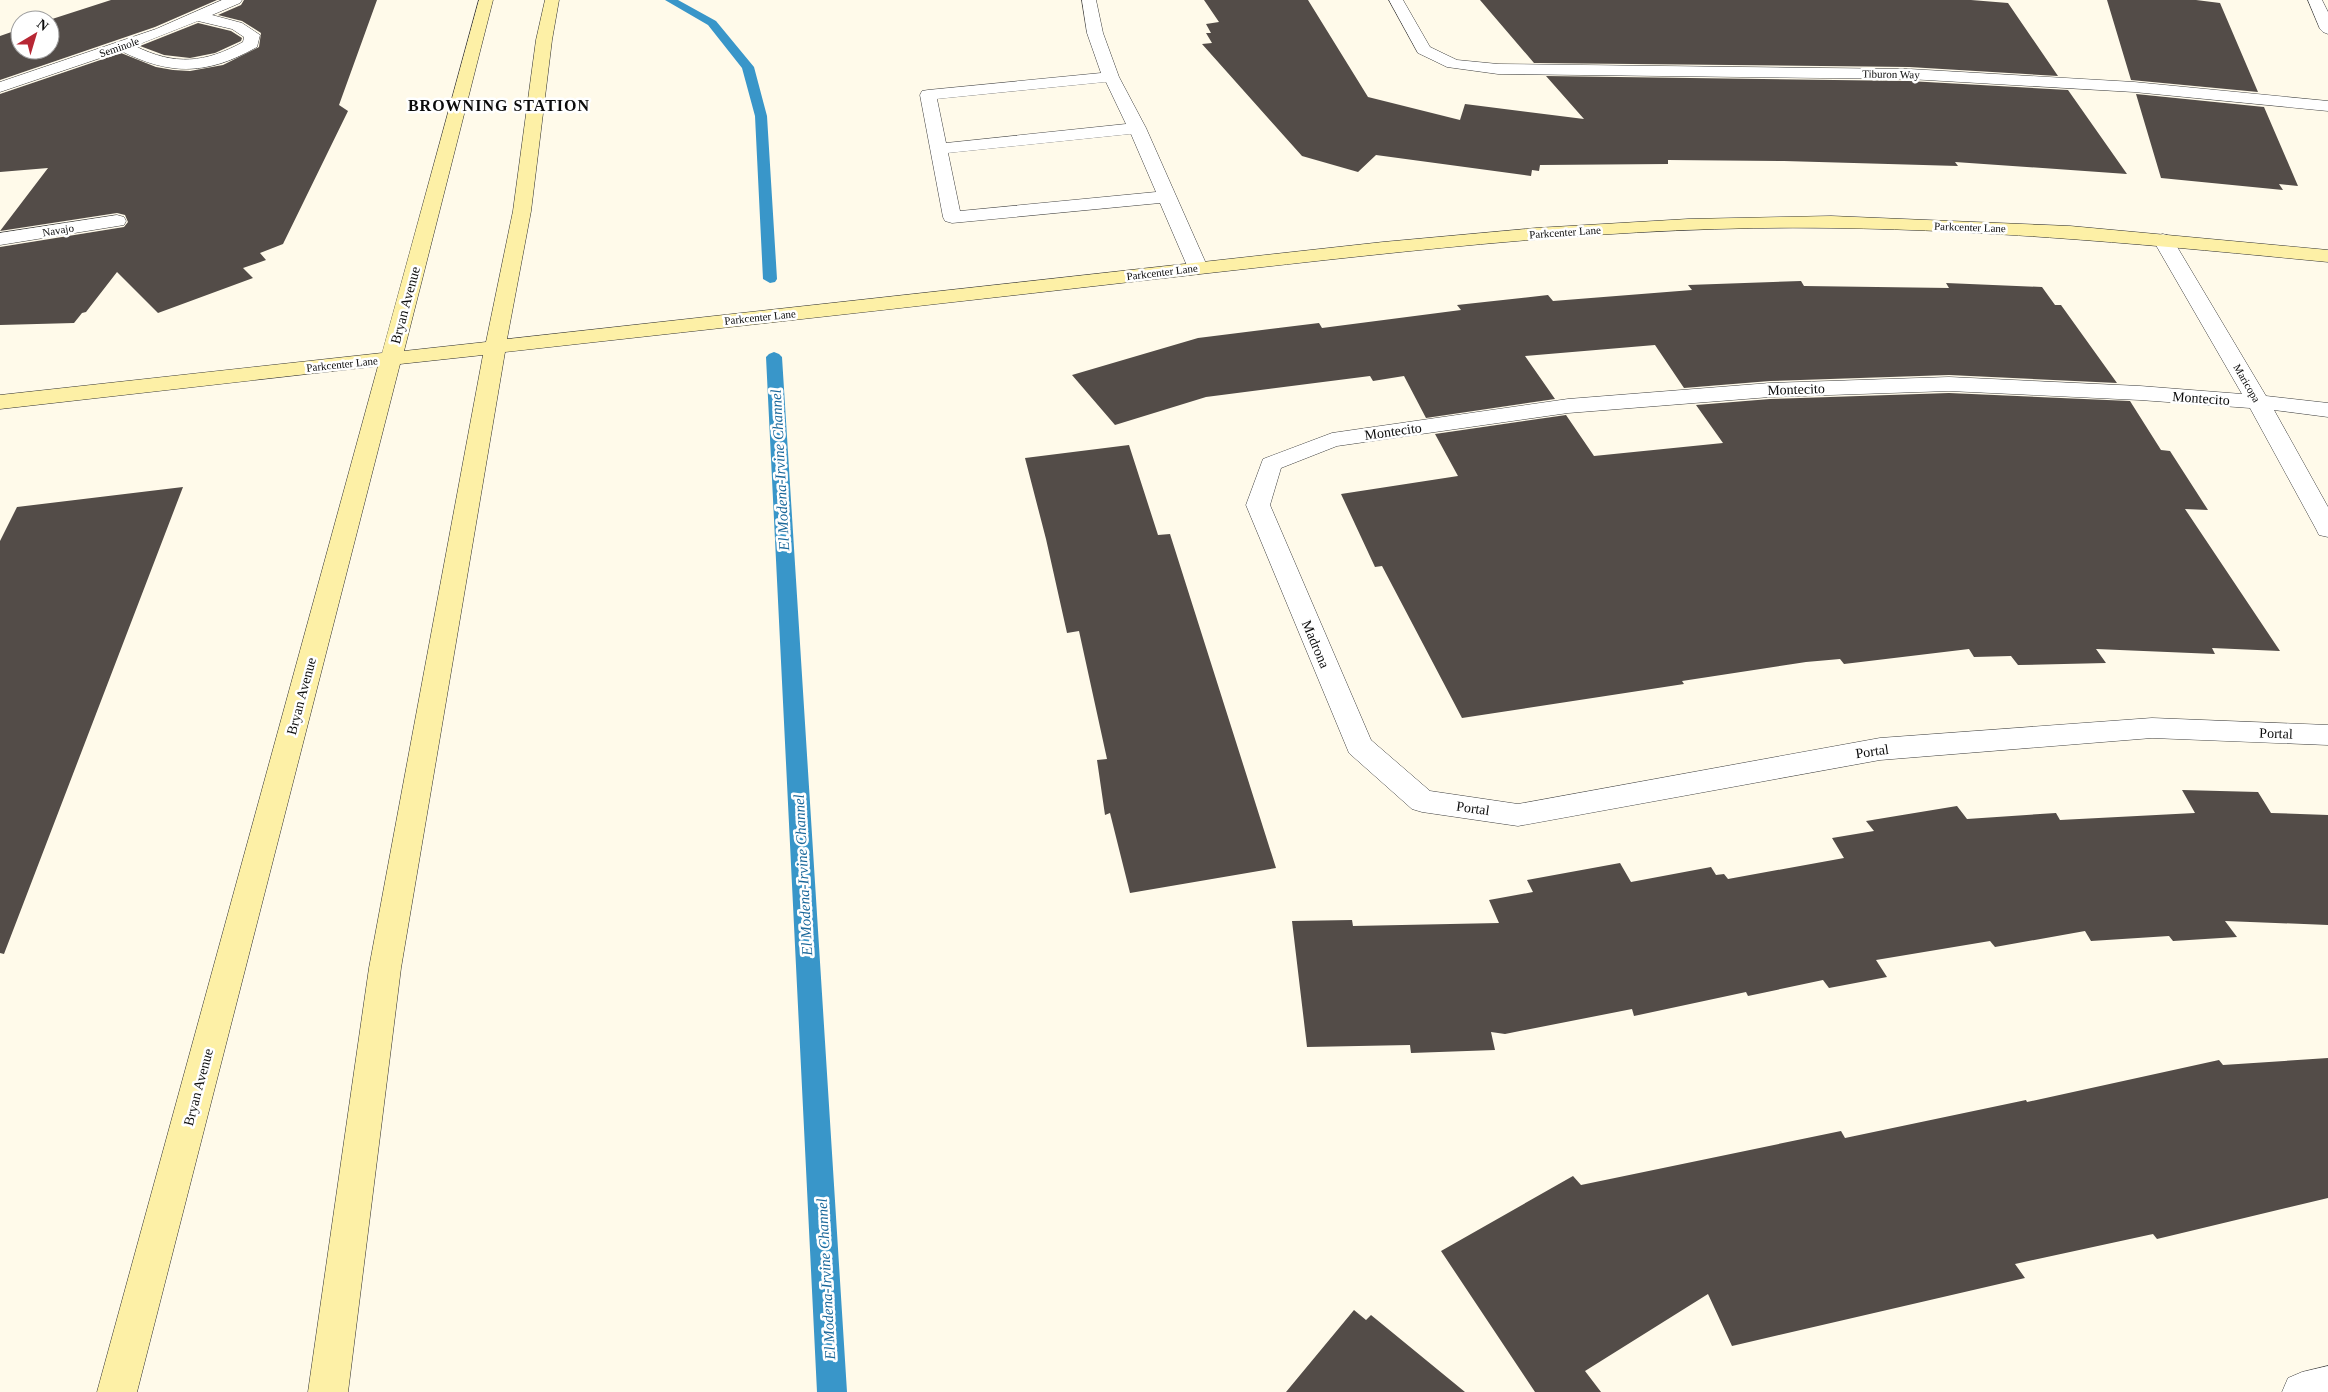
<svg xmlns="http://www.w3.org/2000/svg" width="2328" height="1392" font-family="'Times New Roman',serif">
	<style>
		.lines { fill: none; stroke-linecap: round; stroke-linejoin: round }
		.stream { fill: #3996c9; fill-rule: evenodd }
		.building { fill: #534c48 }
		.lane-casing { stroke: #3e3e3e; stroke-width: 1 }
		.street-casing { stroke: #3e3e3e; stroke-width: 1 }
		.secondary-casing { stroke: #2d2d2d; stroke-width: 1 }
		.lane { fill: #fff; fill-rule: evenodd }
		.street { fill: #fff; fill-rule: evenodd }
		.secondary { fill: #fdf0a6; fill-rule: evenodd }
		.labels { text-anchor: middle; stroke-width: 5; stroke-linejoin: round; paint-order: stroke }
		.far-street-label { font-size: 11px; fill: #0b0b0b; stroke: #fff }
		.street-label { font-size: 14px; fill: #0b0b0b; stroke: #fff }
		.water-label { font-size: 15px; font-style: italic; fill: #186699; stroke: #fff }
		.far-district-label { font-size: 16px; font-weight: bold; letter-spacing: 1px; fill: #0b0b0b; stroke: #fff }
	</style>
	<rect width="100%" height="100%" fill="#fffaea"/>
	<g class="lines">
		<path class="stream" d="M665 0H678L716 21 754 67 767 116 777 279 775 282 770 283 763 279 755 116 742 68 708 25Z
			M774 352 779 354 782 357 847 1392H817L766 357 769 354Z"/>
	</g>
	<path class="building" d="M111 0H217L155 27 0 80V36L20 29V50H50L49 20Z
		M244 0H377L339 105 348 111 283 244 260 253 266 260 243 268 253 278 158 313 117 272 86 312 82 313 74 323 0 325V247L124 227 128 222 125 215 117 213 0 231 48 168 0 172V94L121 53 156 67 173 70 190 71 223 65 259 47 261 33 242 21 218 15 241 5Z
		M1204 0H1308L1368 97 1460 120 1465 104 1584 119 1546 76 1909 81 2068 90 2127 174 1955 162 1958 166 1784 161 1668 160V164L1540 165 1539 171 1532 170 1531 176 1376 155 1358 172 1302 156 1202 44 1212 43 1206 33H1211L1206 24 1219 22Z
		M1480 0H1971L2008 3 2058 76 1909 67 1534 63Z
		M2107 0H2196L2220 3 2258 92 2131 80Z
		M198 23 231 31 242 38 241 41 215 53 190 58 164 55 140 46Z
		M2136 94 2264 107 2298 186 2279 184 2283 190 2161 178Z
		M1801 281 1804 286 1949 288 1946 283 2042 287 2055 305H2061L2117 383 1949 375 1770 381 1684 388 1655 345 1525 356 1555 399 1426 418 1404 376 1373 381 1370 376 1206 397 1115 425 1072 375 1198 338 1319 323 1322 328 1461 310 1457 305 1548 295 1553 301 1692 290 1688 285Z
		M1949 393 2130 401 2161 450 2170 451 2208 510 2185 509 2280 651 2212 648 2215 654 2096 649 2106 663 2018 665 2011 656 1974 657 1969 649 1844 664 1840 659 1806 662 1682 681 1684 684 1462 718 1382 566 1375 567 1341 494 1458 476 1435 434 1566 415 1594 456 1723 443 1696 405 1770 399Z
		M1129 445 1158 535 1170 534 1276 868 1130 893 1110 813 1105 815 1097 760 1107 759 1079 631 1067 633 1046 539 1025 458Z
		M183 487 4 954 0 953V541L17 507Z
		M2182 790 2258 792 2271 813 2328 815V925L2225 921 2237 937 2173 941 2169 936 2091 941 2085 931 1995 947 1990 941 1876 960 1887 977 1829 988 1823 980 1748 996 1746 992 1634 1016 1632 1009 1505 1034 1491 1032 1495 1050 1411 1053 1410 1045 1307 1047 1292 921 1352 920 1353 926 1499 923 1489 900 1533 892 1527 880 1620 863 1631 882 1711 867 1716 875 1724 874 1728 879 1844 858 1832 838 1874 831 1866 821 1957 806 1967 819 2056 813 2060 820 2195 813Z
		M2328 1058V1198L2157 1239 2153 1234 2015 1264 2025 1278 1732 1346 1708 1294 1585 1371 1601 1392H1535L1441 1251 1573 1176 1581 1185 1841 1131 1845 1138 2026 1100 2027 1102 2219 1060 2223 1065Z
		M1354 1310 1366 1320 1371 1315 1465 1392H1286Z"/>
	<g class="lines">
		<defs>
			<path id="lane" d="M1082 0H1096L1103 33 1119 77 1146 128 1208 268 1205 272 1198 274 1191 272 1188 268 1160 203 952 223 945 221 943 217 920 95 922 91 928 90 1101 73 1087 33ZM1106 82 1126 124 946 143 937 99ZM1131 134 1156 192 960 211 948 153Z"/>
			<path id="street" d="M222 0H242L240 3 212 15 242 23 260 35 257 47C208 75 171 76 121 51L0 92V82L156 29ZM198 21 232 29 244 37 243 42C205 63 175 66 135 46Z
				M1389 0H1403L1430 47 1457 60 1498 64 1909 69 2134 82 2328 101V111L2134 92 1909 79 1498 74 1447 67 1418 53Z
				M2308 0H2322L2328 12V34L2323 32 2320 29Z
				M117 215 124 217 126 221 124 225 0 245V233Z
				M2163 234 2170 236 2173 240 2266 396 2328 403V417L2274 410 2328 507V537L2319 535 2316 529 2250 408 2140 400 1949 391 1770 397 1568 413 1337 446 1281 468 1270 505 1371 740 1430 791 1518 804 1880 738 2152 718 2328 725V745L2152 738 1880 760 1518 826 1422 812 1412 809 1349 753 1246 505 1263 459 1332 433 1568 399 1770 383 1949 377 2140 386 2242 394 2153 240 2156 236Z
				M2328 1366V1392H2282L2288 1378 2302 1372Z"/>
			<path id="secondary" d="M479 0H493L404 351 486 342 513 211 536 40 545 0H559L552 40 531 211 507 339 1383 242 1536 228 1688 219 1831 216 2070 226 2328 250V262C2163 246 1998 230 1832 228 1624 225 1415 250 1209 273 974 300 739 326 505 352L401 968 348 1392H308L369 968 483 355 400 364 137 1392H97L378 366 0 409V395L382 353Z"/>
		</defs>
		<use href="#lane" class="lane-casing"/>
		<use href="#street" class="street-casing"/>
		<use href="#secondary" class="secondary-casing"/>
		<use href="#lane" class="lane"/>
		<use href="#street" class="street"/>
		<use href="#secondary" class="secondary"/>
	</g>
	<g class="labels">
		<g class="far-street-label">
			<text transform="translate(119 47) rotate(-19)" y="4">Seminole</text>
			<text transform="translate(1891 74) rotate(1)" y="4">Tiburon Way</text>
			<text transform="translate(1970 227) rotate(2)" y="4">Parkcenter Lane</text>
			<text transform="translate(58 230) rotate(-9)" y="4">Navajo</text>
			<text transform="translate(1565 232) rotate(-4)" y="4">Parkcenter Lane</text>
			<text transform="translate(1162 272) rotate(-7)" y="4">Parkcenter Lane</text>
			<text transform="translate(760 317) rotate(-6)" y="4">Parkcenter Lane</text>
			<text transform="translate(342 364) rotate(-6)" y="4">Parkcenter Lane</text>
			<text transform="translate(2247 383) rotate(60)" y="4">Maricopa</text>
		</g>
		<g class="street-label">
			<text transform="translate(405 305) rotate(-75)" y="5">Bryan Avenue</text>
			<text transform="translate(1796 389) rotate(-2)" y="5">Montecito</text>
			<text transform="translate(2201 398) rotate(4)" y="5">Montecito</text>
			<text transform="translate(1393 431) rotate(-8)" y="5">Montecito</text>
			<text transform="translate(1316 644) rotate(67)" y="5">Madrona</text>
			<text transform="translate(301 696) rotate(-75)" y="5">Bryan Avenue</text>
			<text transform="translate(2276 733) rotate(2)" y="5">Portal</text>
			<text transform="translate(1872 751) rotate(-8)" y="5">Portal</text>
			<text transform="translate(1473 808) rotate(8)" y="5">Portal</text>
			<text transform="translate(198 1087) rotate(-75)" y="5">Bryan Avenue</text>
		</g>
		<g class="water-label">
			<text transform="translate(780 470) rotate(-93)" y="5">El Modena-Irvine Channel</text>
			<text transform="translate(803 875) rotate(-93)" y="5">El Modena-Irvine Channel</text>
			<text transform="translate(826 1279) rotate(-93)" y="5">El Modena-Irvine Channel</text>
		</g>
		<g class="far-district-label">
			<text x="499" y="111">BROWNING STATION</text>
		</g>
	</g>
	<g transform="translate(35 35) rotate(38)"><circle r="24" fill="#ffffff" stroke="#9d9d9d"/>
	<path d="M0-4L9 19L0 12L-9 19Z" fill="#b72734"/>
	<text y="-8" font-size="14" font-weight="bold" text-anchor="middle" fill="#0b0b0b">N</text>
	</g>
</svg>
